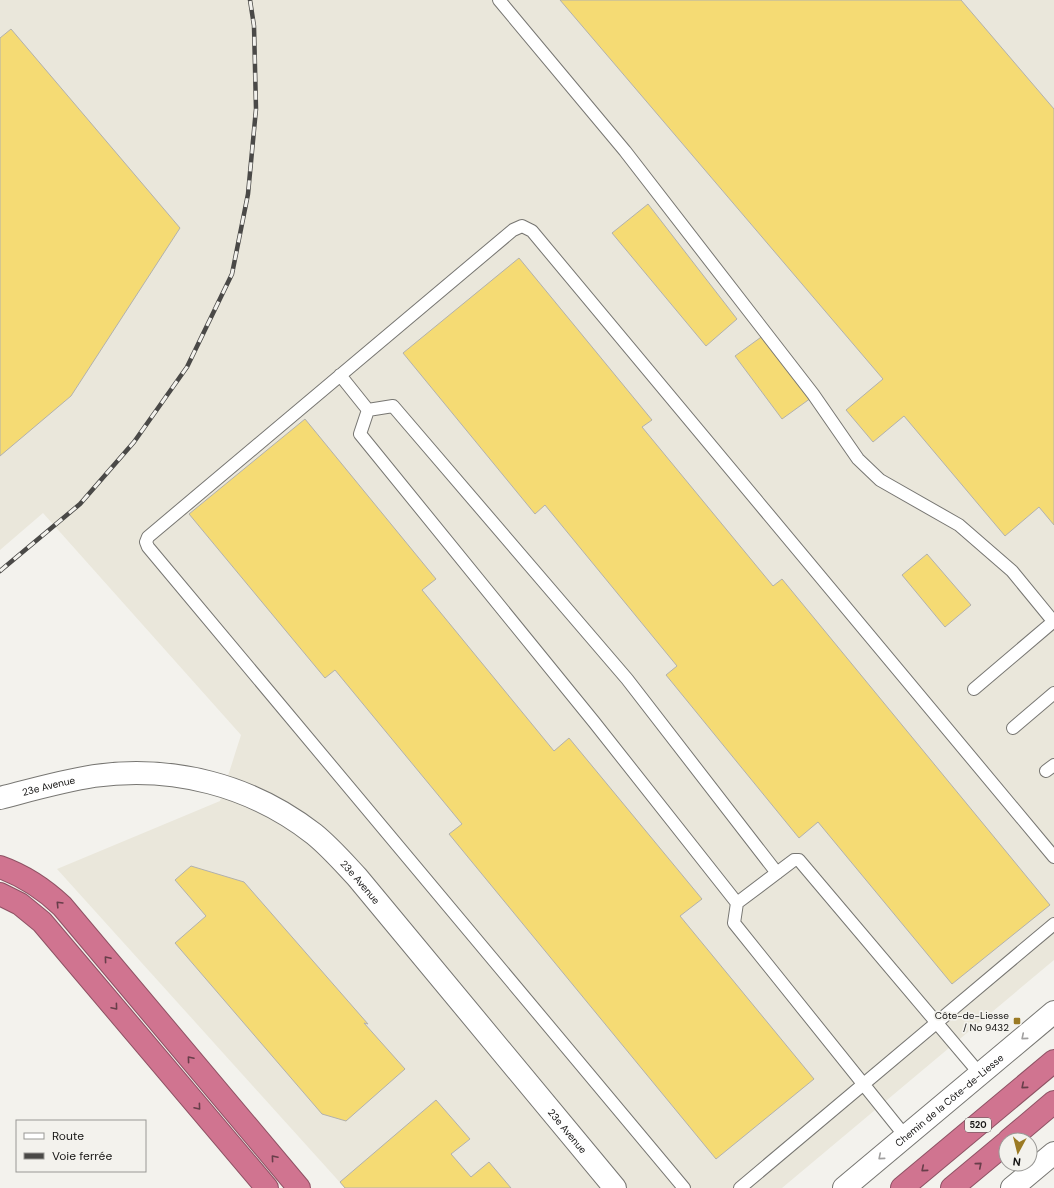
<svg xmlns="http://www.w3.org/2000/svg" width="1054" height="1188" font-family="'DM Sans',sans-serif">
	<style>
		.built { fill: #eae7db }
		.building { fill: #f5db74; stroke: #b2b1ad }
		.lines { fill: none; stroke-linecap: round; stroke-linejoin: round }
		.service-casing { stroke: #777672; stroke-width: 14 }
		.tertiary-casing { stroke: #777672; stroke-width: 24 }
		.secondary-casing { stroke: #777672; stroke-width: 24 }
		.motorway-casing { stroke: #8e5264; stroke-width: 24 }
		.service { stroke: #fff; stroke-width: 12 }
		.tertiary { stroke: #fff; stroke-width: 22 }
		.secondary { stroke: #fff; stroke-width: 22 }
		.motorway { stroke: #d07490; stroke-width: 22 }
		.rail-casing { stroke: #4a4947; stroke-width: 4.5 }
		.rail { stroke: #f3f2ed; stroke-width: 3; stroke-dasharray: 9; stroke-linecap: butt }
		.oneway { stroke: #683e4a }
		.oneway2 { stroke: #a1a0a0 }
		.poi-dot { fill: #9b7a24; stroke: #f3f2ed; stroke-width: 1.5 }
		.labels { text-anchor: middle; stroke-width: 3.5; stroke-linejoin: round; paint-order: stroke }
		.shield { fill: #f3f2ed; stroke: #565553; stroke-width: 1 }
		.shield-label { font-size: 9px; font-weight: bold; fill: #131211 }
		.street-label { font-size: 10px; fill: #131211; stroke: #f3f2ed }
		.poi-label { font-size: 10px; fill: #131211; stroke: #f3f2ed; text-anchor: end }
	</style>
	<rect width="100%" height="100%" fill="#f3f2ed"/>
	<path class="built" d="M0 0H1054V960L782 1188H345L57 869 220 801 241 735 43 513 0 550Z"/>
	<path class="building" d="M560 0H961L1054 109V525L1039 507 1005 536 904 416 873 442 846 410 883 379Z
		M11 29 180 228 71 396 0 456V38Z
		M648 204 737 319 706 346 612 233Z
		M519 258 652 420 642 427 773 586 782 579 1050 905 952 984 818 822 799 838 666 675 677 666 545 505 535 514 403 353Z
		M764 335 811 398 782 419 735 356Z
		M305 419 436 579 422 590 554 751 569 738 702 899 680 916 814 1079 716 1159 449 834 462 824 335 670 325 678 189 514Z
		M927 554 971 605 945 627 902 575Z
		M191 866 244 882 368 1024 364 1023 405 1069 346 1121 322 1114 175 943 206 916 175 880Z
		M436 1100 470 1139 451 1154 471 1177 489 1162 511 1188H345L340 1182Z"/>
	<g class="lines">
		<defs>
			<path id="service" d="M499 0 625 151 813 394 858 459 880 480 959 525 1012 571 1053 621
				M340 375 368 410 360 434 594 722 737 903 734 923 905 1136
				M368 410 393 406 627 679 777 873
				M974 689 1054 621
				M1013 728 1054 693
				M1046 771 1054 765
				M737 903 794 860H799L980 1074
				M684 1188 148 547 146 542 148 537 513 230 522 226 532 231 1054 857
				M740 1188 1054 924"/>
			<g id="tertiary">
				<path id="s1" d="M0 798C31 790 62 781 94 776 173 765 251 785 314 834 330 847 343 862 357 877L615 1188"/>
			</g>
			<g id="secondary">
				<path id="s2" d="M844 1188 1054 1012"/>
				<path d="M1012 1188 1054 1153"/>
			</g>
			<path id="motorway" d="M0 867C25 876 43 888 62 906L299 1188
				M0 894 20 904 42 922 267 1188
				M1009 1140 1054 1102
				M902 1188 1054 1061
				M952 1188 1006 1143"/>
		</defs>
		<use href="#service" class="service-casing"/>
		<use href="#tertiary" class="tertiary-casing"/>
		<use href="#secondary" class="secondary-casing"/>
		<use href="#motorway" class="motorway-casing"/>
		<use href="#service" class="service"/>
		<use href="#tertiary" class="tertiary"/>
		<use href="#secondary" class="secondary"/>
		<use href="#motorway" class="motorway"/>
		<defs>
			<path id="rail" d="M0 571 80 504 134 442 187 367 232 274 248 194 256 109 254 26 250 0"/>
		</defs>
		<use href="#rail" class="rail-casing"/>
		<use href="#rail" class="rail"/>
	</g>
	<defs><path id="oneway-chevron" d="M-2-3.5L2.5 0L-2 3.5" fill="none" stroke-width="1.6" stroke-linecap="round" stroke-linejoin="round"/></defs>
	<g class="oneway">
		<use href="#oneway-chevron" transform="translate(59 904) rotate(-134)"/>
		<use href="#oneway-chevron" transform="translate(107 959) rotate(-130)"/>
		<use href="#oneway-chevron" transform="translate(115 1007) rotate(50)"/>
		<use href="#oneway-chevron" transform="translate(190 1059) rotate(-130)"/>
		<use href="#oneway-chevron" transform="translate(1024 1086) rotate(140)"/>
		<use href="#oneway-chevron" transform="translate(198 1107) rotate(50)"/>
		<use href="#oneway-chevron" transform="translate(274 1158) rotate(-130)"/>
		<use href="#oneway-chevron" transform="translate(979 1165) rotate(-40)"/>
		<use href="#oneway-chevron" transform="translate(924 1169) rotate(140)"/>
	</g>
	<g class="oneway2">
		<use href="#oneway-chevron" transform="translate(1024 1037) rotate(140)"/>
		<use href="#oneway-chevron" transform="translate(881 1157) rotate(140)"/>
	</g>
	<rect class="poi-dot" x="1013" y="1017" width="8" height="8" rx="2"/>
	<g class="labels">
		<rect class="shield" x="965" y="1118" width="26" height="14" rx="3"/>
		<g class="shield-label">
			<text x="978" y="1128">520</text>
		</g>
		<g class="street-label">
			<text dy="4" stroke="none"><textPath href="#s1" startOffset="50">23e Avenue</textPath></text>
			<text dy="4" stroke="none"><textPath href="#s1" startOffset="397">23e Avenue</textPath></text>
			<text dy="4" stroke="none"><textPath href="#s2" startOffset="137">Chemin de la Côte-de-Liesse</textPath></text>
			<text dy="4" stroke="none"><textPath href="#s1" startOffset="721">23e Avenue</textPath></text>
		</g>
		<g class="poi-label">
			<text x="1009" y="1019">Côte-de-Liesse<tspan x="1009" dy="12">/ No 9432</tspan></text>
		</g>
	</g>
	<rect x="16" y="1120" width="130" height="52" fill="#f3f2ed" stroke="#999895"/>
	<rect x="24" y="1133" width="20" height="6" fill="#ffffff" stroke="#999895"/>
	<text x="52" y="1140" font-size="12" fill="#131211">Route</text>
	<rect x="24" y="1153" width="20" height="6" fill="#4a4947" stroke="#999895"/>
	<text x="52" y="1160" font-size="12" fill="#131211">Voie ferrée</text>
	<g transform="translate(1018 1152) rotate(187)"><circle r="19" fill="#f3f2ed" stroke="#999895"/>
	<path d="M0-3L7 15L0 10L-7 15Z" fill="#9b7a24"/>
	<text y="-6" font-size="11" font-weight="bold" text-anchor="middle" fill="#131211">N</text>
	</g>
</svg>
